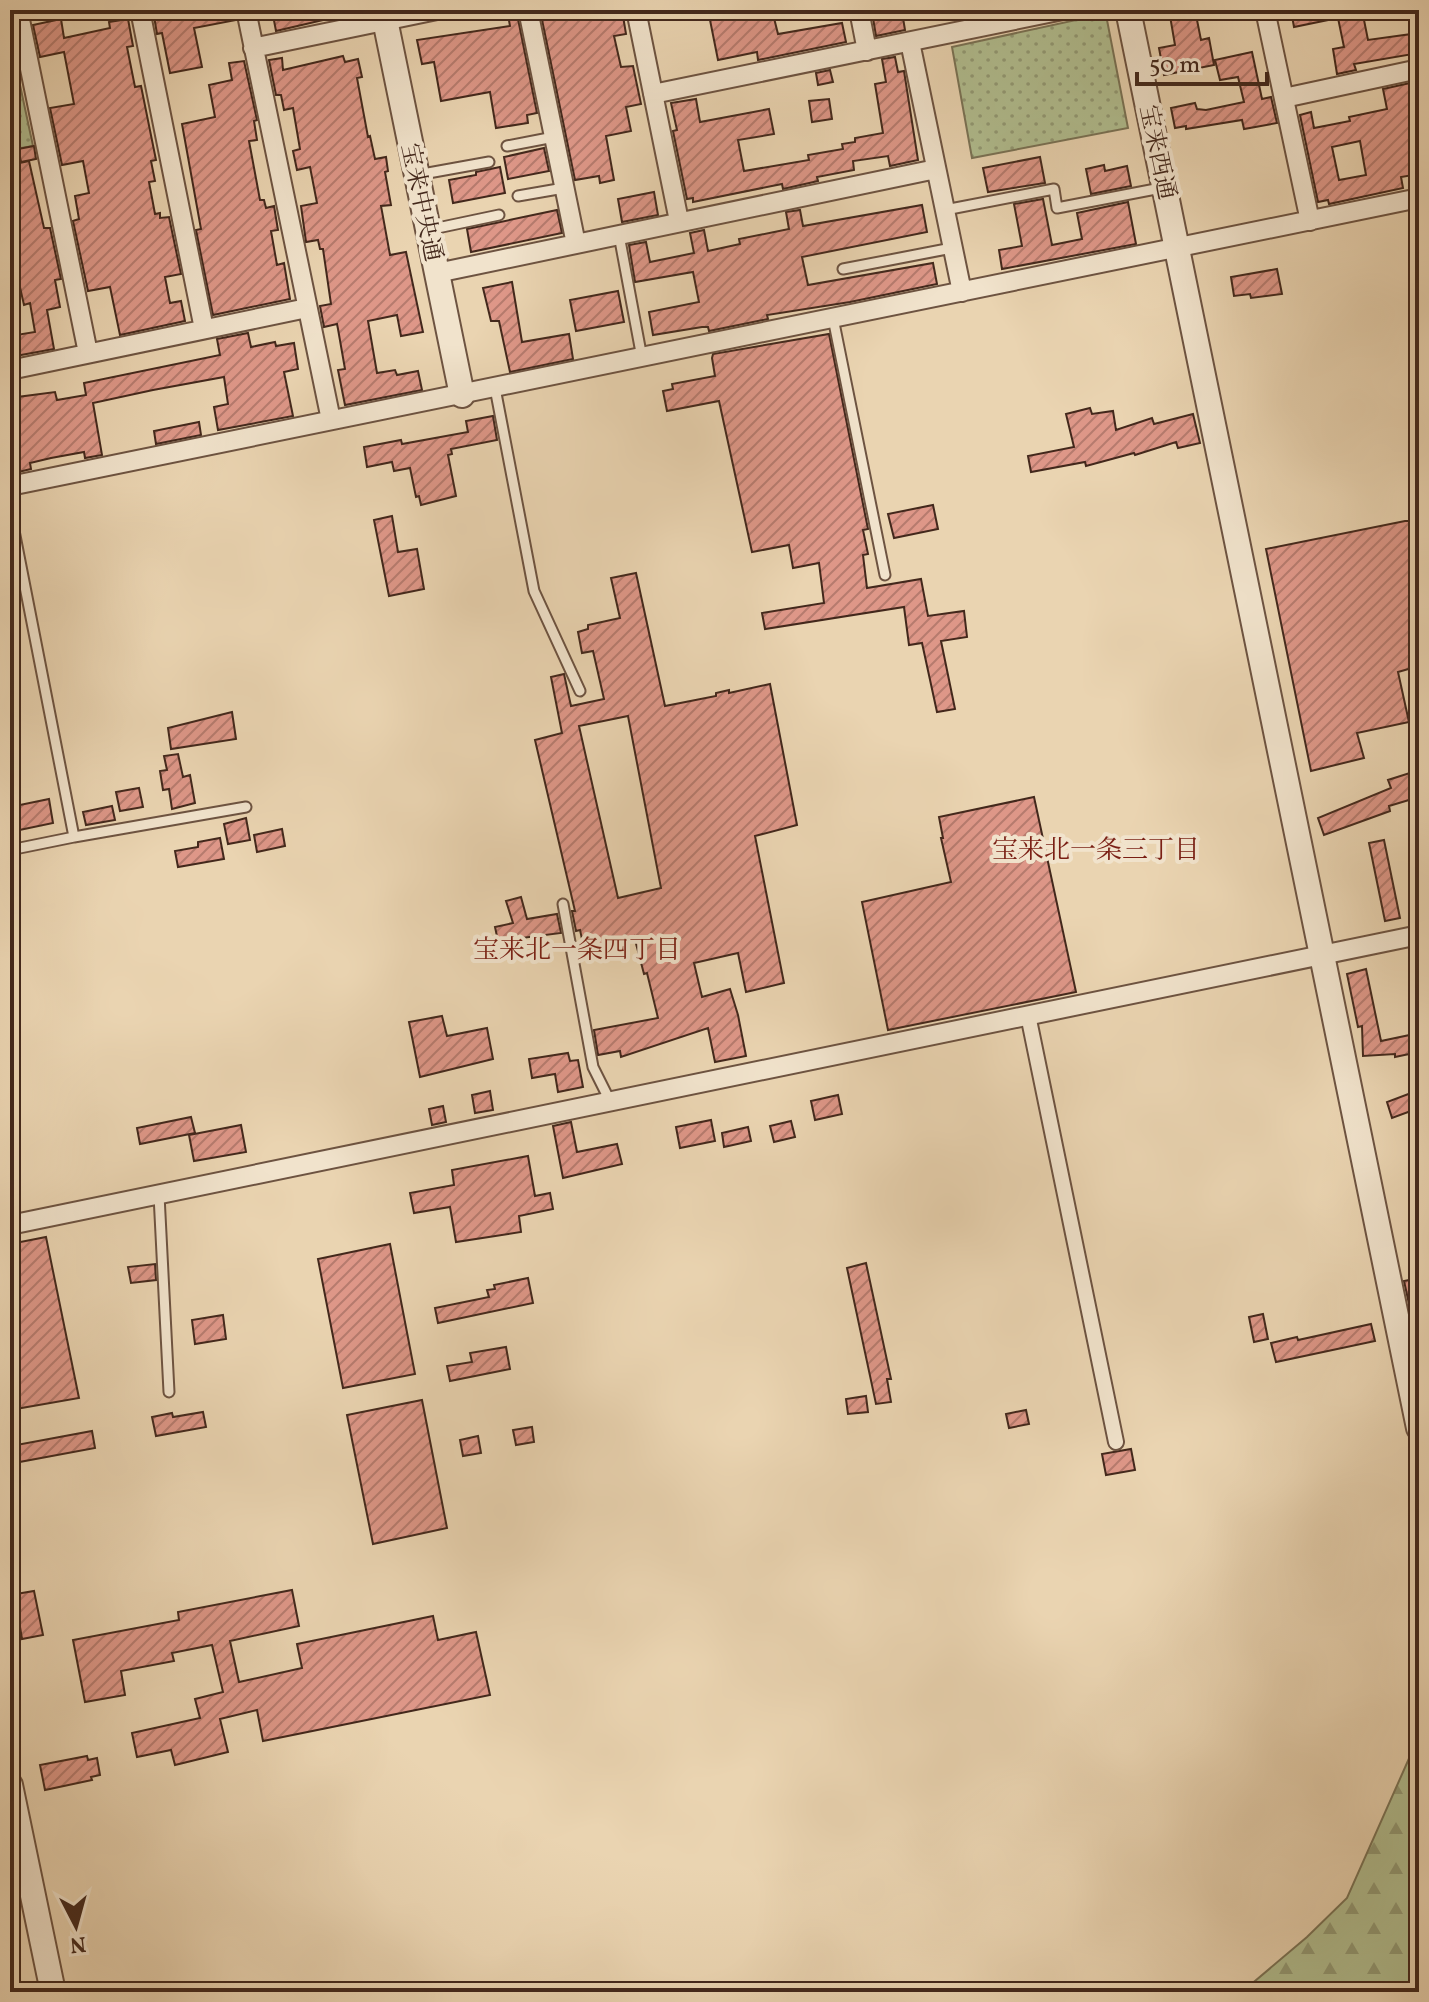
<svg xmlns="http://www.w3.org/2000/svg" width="1429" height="2002" font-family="Vollkorn,'Noto Serif JP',serif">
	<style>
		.forest { fill: url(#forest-firs); stroke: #7a7356; stroke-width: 2 }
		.park { fill: url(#park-dots); stroke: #7a7356; stroke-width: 2 }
		.building { fill: url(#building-hatch); stroke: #43281c; stroke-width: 2; fill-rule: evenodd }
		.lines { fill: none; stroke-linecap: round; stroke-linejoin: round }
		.service-casing { stroke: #6d5341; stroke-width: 13 }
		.pedestrian-casing { stroke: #6d5341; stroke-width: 18 }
		.minor-casing { stroke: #6d5341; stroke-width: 22 }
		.tertiary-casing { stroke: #6d5341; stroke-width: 28 }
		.service { stroke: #f1e3cc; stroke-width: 9 }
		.pedestrian { stroke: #f1e3cc; stroke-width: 14 }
		.minor { stroke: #f1e3cc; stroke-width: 18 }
		.tertiary { stroke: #f1e3cc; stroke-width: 24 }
		.labels { text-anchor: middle; stroke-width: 8; stroke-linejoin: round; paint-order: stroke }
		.street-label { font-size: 24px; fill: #43281c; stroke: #f1e3cc }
		.neighbourhood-label { font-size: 26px; fill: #7a1f14; stroke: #f1e3cc }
	</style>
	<defs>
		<pattern id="forest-firs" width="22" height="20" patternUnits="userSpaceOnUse" patternTransform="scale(2)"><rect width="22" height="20" fill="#b1be90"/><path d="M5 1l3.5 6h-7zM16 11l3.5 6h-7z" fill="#929a75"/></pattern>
		<pattern id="park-dots" width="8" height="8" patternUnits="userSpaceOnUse" patternTransform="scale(2)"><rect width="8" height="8" fill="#b1be90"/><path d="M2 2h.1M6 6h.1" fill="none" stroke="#929a75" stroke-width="1.8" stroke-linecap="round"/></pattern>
		<pattern id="building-hatch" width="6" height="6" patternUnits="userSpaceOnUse" patternTransform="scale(2)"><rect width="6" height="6" fill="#de9788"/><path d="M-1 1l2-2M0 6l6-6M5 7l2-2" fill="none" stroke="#b67b6e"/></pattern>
	</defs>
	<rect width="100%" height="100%" fill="#ead4b1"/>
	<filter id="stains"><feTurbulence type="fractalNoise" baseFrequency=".0025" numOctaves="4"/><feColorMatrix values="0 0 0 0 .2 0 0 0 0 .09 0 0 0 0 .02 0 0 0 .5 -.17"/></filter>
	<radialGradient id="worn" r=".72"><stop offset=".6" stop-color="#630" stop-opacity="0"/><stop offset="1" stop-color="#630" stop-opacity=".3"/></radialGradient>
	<path class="forest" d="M1419 1736V1992H1242L1307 1937 1347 1898Z"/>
	<path class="park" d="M1099 15 1107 20 1128 128 972 158 952 47Z
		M10 38 33 146 10 150Z"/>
	<path class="building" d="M160 10H234L236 20 194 28 202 67 170 73 162 33 157 34 154 16 160 15Z
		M272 10H335L336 17 276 31Z
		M540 10H622L626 34 614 36 621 67 633 66 641 104 626 107 631 131 606 136 614 180 600 183 599 176 575 180Z
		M708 10H772L778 34 842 23 846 42 758 60 757 52 718 60Z
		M1169 10H1195L1201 40 1209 38 1214 65 1164 75 1159 48 1175 45Z
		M1291 10H1362L1368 40 1419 33V53L1354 64 1356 70 1337 74 1333 49 1344 47 1338 18 1294 27Z
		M902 12 905 30 876 36 873 18Z
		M517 14 537 113 527 115 528 123 496 128 490 92 441 101 434 62 422 64 417 40 510 26 508 15Z
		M61 19 64 38 110 28 109 22 128 19 133 46 127 47 135 87 141 86 156 160 151 161 155 181 149 182 155 214 160 213V218L169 217 181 274 165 277 170 303 181 301 185 321 120 335 110 287 88 291 73 221 79 219 75 196 89 193 83 161 62 165 50 108 74 104 64 52 40 57 33 25Z
		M1252 52 1262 99 1271 97 1277 123 1244 129 1242 120 1186 129V126L1175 128 1171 108 1195 103 1197 109 1206 110 1244 102 1238 77 1220 80 1215 60Z
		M343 56 345 62 358 59 362 77 357 78 368 137 370 136 375 159 386 157 388 171 385 172 391 205 381 206 390 255 406 252 423 332 401 336 397 315 368 321 377 373 395 370 397 375 418 371 422 390 345 405 338 370 345 369 338 329 337 324 324 327 320 306 331 304 323 249H320L318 240 306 242 301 206 317 203 310 167 297 170 293 151 300 149 293 108 284 110 281 95H276L269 60 282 58 283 70Z
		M895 57 898 72 904 71 918 160 890 166 888 156 853 161 854 170 817 177 818 181 783 189 782 184 693 202V198L687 199 673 131 677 130 671 103 696 99 700 122 769 109 774 134 738 140 744 171 809 160 808 155 843 149 842 144 855 142V138L883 133 875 84 886 82 882 59Z
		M244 61 257 120 254 121 257 140 249 141 260 200H264L266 208 274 206 278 230 271 231 277 265 284 263 290 299 213 315 196 230 201 229 182 124 215 117 209 85 232 80 229 63Z
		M830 70 833 82 818 85 816 73Z
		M1419 81V174L1401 177 1403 188 1329 204 1328 200 1318 202 1300 115 1311 112 1314 128 1350 121 1349 117 1387 109 1383 89ZM1360 141 1366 175 1339 180 1332 147Z
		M829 99 832 119 812 122 809 101Z
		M34 146 36 159 21 162 18 149Z
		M544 148 549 171 508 179 504 157Z
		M1040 157 1045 183 988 192 983 168Z
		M29 161 44 228H50L61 279 55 280 60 307 47 310 54 349 10 357V336L35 332 30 303 24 305 17 274 10 276V165Z
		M1104 165 1105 171 1127 166 1131 186 1091 194 1086 169Z
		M500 167 505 193 453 203 449 180 476 175V172Z
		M654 192 658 215 622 222 618 199Z
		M1043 199 1052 245 1082 239 1077 213 1128 202 1136 244 1002 269 999 250 1022 246 1014 204Z
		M922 205 927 232 802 257 808 285 933 263 937 284 850 302 767 315 768 319 709 331 708 327H702L653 335 649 312 699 302 693 272 635 282 629 245 646 242 650 262 694 253 690 233 704 230 708 251 740 244 739 239 789 229 786 212 800 210 803 226Z
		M557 210 562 233 471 252 467 229Z
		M1277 269 1282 294 1251 298 1250 294 1234 296 1231 277Z
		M512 282 522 342 569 334 573 359 510 372 499 321H491L483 288Z
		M618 291 624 322 576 331 570 300Z
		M248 333 251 347 275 342 276 346 294 343 298 369 284 372 293 416 218 430 214 407 228 404 224 377 153 390 93 403 102 455 85 458 84 452 51 458 30 463 31 469 10 474V398L55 392 57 400 86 395 84 383 220 355 217 339Z
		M829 334 868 529 863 530 868 554 863 555 867 588 921 579 928 616 964 611 967 637 941 641 955 709 937 712 922 643 909 645 904 607 765 629 762 613 824 603 819 563 793 568 789 545 752 552 719 401 667 411 663 391 673 389 672 384 715 376 712 358 713 354Z
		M1090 408 1092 414 1113 411 1116 430 1152 418 1154 424 1193 414 1200 443 1178 448 1176 442 1135 455 1134 453 1086 466 1085 462 1031 472 1028 456 1074 447 1066 414Z
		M493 416 497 440 451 449 452 454 448 455 456 496 421 505 419 496 416 497 410 468 394 471 392 462 367 467 364 447 401 440 402 444 468 432 466 421Z
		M199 422 201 435 156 444 154 431Z
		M933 505 938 529 894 538 888 514Z
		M392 516 398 552 417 549 424 589 389 596 374 520Z
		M1405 521H1419V666L1398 672 1409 722 1357 733 1364 758 1311 771 1266 549Z
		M636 573 665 706 716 696V693L729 690V693L770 684 797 825 755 836 784 983 746 992 738 953 694 963 702 997 730 989 738 1015 746 1056 715 1062 708 1028 621 1057 620 1051 598 1055 594 1030 658 1018 647 973 644 974 634 936 584 948 580 930 576 931 572 911H575L535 740 562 733 551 677 564 674 571 706 604 699 593 651 582 653 578 632 588 629V625L620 618 611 578ZM628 716 661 888 618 898 579 726Z
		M232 712 236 739 171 749 168 728Z
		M178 754 183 777 190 775 195 803 172 809 169 789 163 790 160 771 167 770 164 756Z
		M1419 770V797L1389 806 1390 811 1324 835 1318 818 1391 788 1388 780Z
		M139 788 143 807 120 811 116 792Z
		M1034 797 1076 992 888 1030 862 902 951 882 941 838H943L939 817Z
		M49 799 53 823 10 832V807Z
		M112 806 115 820 86 825 83 812Z
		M246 818 250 840 228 844 224 824Z
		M282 829 285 846 257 852 254 835Z
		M220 838 224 859 178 867 175 851 198 847V842Z
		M1384 840 1400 918 1385 921 1369 843Z
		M521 897 527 919 557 914 561 933 498 941 495 927 513 923 506 901Z
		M1366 969 1381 1041 1419 1033V1052L1395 1057V1054L1363 1056 1362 1026 1358 1027 1347 974Z
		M442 1016 447 1036 487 1028 493 1059 420 1077 409 1022Z
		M568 1053 570 1061 578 1060 583 1087 558 1092 555 1074 532 1078 529 1059Z
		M1419 1090V1108L1392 1118 1387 1102Z
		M490 1091 493 1110 475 1113 472 1095Z
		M838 1095 842 1114 815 1120 811 1101Z
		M443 1106 446 1122 432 1125 429 1109Z
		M191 1117 195 1133 140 1144 137 1128Z
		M711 1120 715 1141 680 1148 676 1127Z
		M791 1121 795 1137 774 1142 770 1126Z
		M571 1122 577 1152 617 1144 622 1164 563 1178 553 1126Z
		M241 1125 246 1152 194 1161 189 1135Z
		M748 1127 751 1141 724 1147 722 1133Z
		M528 1156 535 1196 550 1193 553 1209 519 1216 521 1232 456 1242 450 1207 414 1213 410 1193 454 1185 452 1170Z
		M46 1237 79 1398 10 1410V1244Z
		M390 1244 415 1374 343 1388 318 1259Z
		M866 1263 891 1379H887L891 1402 876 1404 847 1268Z
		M155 1264 156 1280 131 1283 128 1267Z
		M528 1278 533 1303 438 1323 435 1308 489 1297 487 1290 495 1289 494 1285Z
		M1419 1278V1321L1413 1322 1404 1281Z
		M1263 1314 1268 1339 1254 1342 1249 1317Z
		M223 1315 226 1339 195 1344 192 1320Z
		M1371 1324 1375 1341 1276 1362 1271 1343 1297 1337 1298 1340Z
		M506 1347 510 1369 450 1381 447 1366 472 1362 470 1353Z
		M866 1396 868 1412 848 1414 846 1399Z
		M422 1400 447 1528 373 1544 347 1415Z
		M1026 1410 1029 1424 1009 1428 1006 1414Z
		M203 1412 206 1427 156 1436 152 1417 172 1413 173 1417Z
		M532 1427 534 1442 516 1445 513 1430Z
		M92 1431 95 1448 14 1463 11 1446Z
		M478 1436 481 1453 463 1456 460 1440Z
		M1131 1449 1135 1470 1106 1475 1102 1454Z
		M292 1590 299 1626 230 1641 239 1682 302 1668 297 1644 433 1616 438 1640 476 1632 490 1695 263 1741 257 1710 220 1719 228 1752 175 1765 171 1750 137 1757 132 1733 200 1718 195 1699 223 1692 212 1645 172 1653 174 1661 121 1671 125 1695 85 1702 73 1640 179 1620 178 1612Z
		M34 1591 43 1635 22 1639 18 1615 10 1617V1595Z
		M87 1756 88 1760 97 1758 100 1775 91 1777 92 1780 45 1790 40 1765Z"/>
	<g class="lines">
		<defs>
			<path id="service" d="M507 146 554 137
				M417 175 489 162
				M518 196 564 188
				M945 210 1054 189 1057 208 1161 188
				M428 230 499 215
				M619 235 642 358
				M843 269 952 248
				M833 318 885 575
				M495 388 534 591 580 691
				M10 510 74 837 10 850
				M74 837 246 807
				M563 904 593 1067 610 1101
				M159 1195 169 1392"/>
			<path id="pedestrian" d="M1028 1015 1116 1442"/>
			<path id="minor" d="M18 10 88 353
				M140 10 204 329
				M246 10 331 420
				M528 10 576 244
				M636 10 679 221
				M859 10 867 51
				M1265 10 1310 221
				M910 42 962 292
				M253 48 437 10
				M653 94 1063 10
				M1284 98 1419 69
				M437 273 936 169
				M10 370 307 308
				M10 486 1419 198
				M10 1225 1419 935"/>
			<path id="tertiary" d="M383 10 462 395
				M1128 10 1419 1428
				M10 1785 53 1992"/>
		</defs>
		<use href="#service" class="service-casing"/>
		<use href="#pedestrian" class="pedestrian-casing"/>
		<use href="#minor" class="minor-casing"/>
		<use href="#tertiary" class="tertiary-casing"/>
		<use href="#service" class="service"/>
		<use href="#pedestrian" class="pedestrian"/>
		<use href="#minor" class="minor"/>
		<use href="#tertiary" class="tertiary"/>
	</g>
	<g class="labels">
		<g class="street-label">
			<text transform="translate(1158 152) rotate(78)" y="8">宝来西通</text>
			<text transform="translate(422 202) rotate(78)" y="8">宝来中央通</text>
		</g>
		<g class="neighbourhood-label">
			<text x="1096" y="858">宝来北一条三丁目</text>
			<text x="577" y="958">宝来北一条四丁目</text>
		</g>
	</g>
	<rect width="1429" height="2002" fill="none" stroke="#ead4b1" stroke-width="40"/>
	<rect x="12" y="12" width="1405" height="1978" fill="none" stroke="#43281c" stroke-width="4"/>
	<rect x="20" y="20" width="1389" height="1962" fill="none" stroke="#43281c" stroke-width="2"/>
	<g transform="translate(76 1926) rotate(174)" stroke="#f1e3cc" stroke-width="6" paint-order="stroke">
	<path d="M0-6L14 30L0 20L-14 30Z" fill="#43281c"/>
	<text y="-12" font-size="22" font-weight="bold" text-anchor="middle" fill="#43281c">N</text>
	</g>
	<path d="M1137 72v12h130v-12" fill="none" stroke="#43281c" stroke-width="4"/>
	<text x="1149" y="72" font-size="24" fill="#43281c" stroke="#f1e3cc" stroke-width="6" paint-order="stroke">50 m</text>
	<rect width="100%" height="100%" filter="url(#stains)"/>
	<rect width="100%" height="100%" fill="url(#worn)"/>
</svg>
